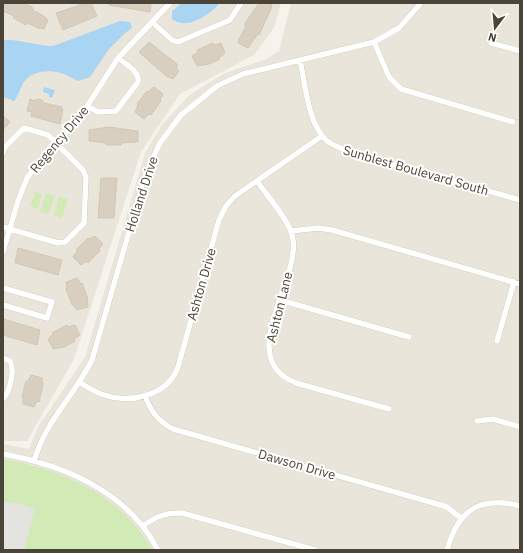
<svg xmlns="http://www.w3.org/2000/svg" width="523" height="553" font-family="'IBM Plex Sans',sans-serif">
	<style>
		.residential { fill: #eae5da }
		.green { fill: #d2eab5 }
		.parking { fill: #e5e3e0 }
		.water { fill: #a9d4f2 }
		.building { fill: #d8cfc1; stroke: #d3c7b4 }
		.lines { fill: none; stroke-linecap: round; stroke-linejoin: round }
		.minor-casing { stroke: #c2bbae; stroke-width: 6 }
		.minor { stroke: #fff; stroke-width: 5.5 }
		.labels { text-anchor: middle; stroke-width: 4; stroke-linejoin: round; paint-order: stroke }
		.street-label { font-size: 13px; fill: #4b4439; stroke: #fff }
	</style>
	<rect width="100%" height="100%" fill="#f6f3ec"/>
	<path class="residential" d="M3 3H281L274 28 254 55 180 94 141 152 74 359 27 441H3Z
		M291 3H520V550H3V444L29 449 38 427 85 357 145 153 162 125 188 96 223 74 266 59 279 51Z"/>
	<path class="green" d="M35 192 42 194 38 209 30 206Z
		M46 193 55 195 49 214 40 212Z
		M59 196 68 199 62 218 54 215Z
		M3 459C62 470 122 495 152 550H3Z"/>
	<path class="parking" d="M3 502 17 503 35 509 24 550H3Z"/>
	<path class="water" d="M182 3H220C209 15 187 31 172 19V11Z
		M120 21 130 22 132 28 125 33 109 49 90 77 78 81C73 79 69 76 64 74 52 69 32 70 24 82 20 88 19 95 14 101L3 97V41C12 37 41 47 53 46Z
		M44 87 55 90 52 98 49 97V94L43 92Z"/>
	<path class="building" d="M3 3H23L32 7 34 11 44 16 48 20 44 29 38 28 27 23 26 25 13 18 14 16 3 11Z
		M86 3H91L97 16 63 30 56 13Z
		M109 3H151V5L150 12 109 5Z
		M259 3H268L272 5 271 9 259 35 258 34 248 48 238 43 239 39 245 28V23Z
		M149 42 177 64V70L179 71 173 79 166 76 139 52Z
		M213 43 214 45 221 43 225 53 219 58 220 59 209 64 197 66 192 56 198 52 197 50Z
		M154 87 163 94 160 100 161 101 151 115 149 114 144 119 135 112 138 105 137 104 147 91 148 92Z
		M30 99 35 101 36 99 42 100 44 103 62 107 61 109H63L60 124 31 116 32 112 27 111Z
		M3 116 10 122 3 130Z
		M109 127 138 131V142L121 143V145H106V143L89 141V130Z
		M101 178H117L114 218H98Z
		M95 236 103 244 99 249 100 251 88 263 87 261 81 265 73 257 77 251 76 250 88 238 89 239Z
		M18 248 62 260 58 275 15 263Z
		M77 278 81 284 82 283 88 299 87 300 88 307 77 310 73 305H72L66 289H67L66 282Z
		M3 319 40 330 37 345 3 335Z
		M67 325 68 327 75 325 80 335 74 339 75 341 64 347 53 349 48 339 53 334 52 333Z
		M31 375 42 378 43 385 39 402 37 401 34 407 23 404V397H22L26 381H28Z"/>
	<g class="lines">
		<defs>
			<path id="minor" d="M152 22 172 40 178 42 230 20 241 3
				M374 42 389 77 401 89 513 122
				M491 43 520 51
				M300 60C305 83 308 125 327 141 335 147 345 150 355 153L520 200
				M87 106 98 112 116 111 138 82C140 71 125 64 118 58
				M3 153 5 147 24 128 48 135 83 170 86 177 84 223 65 242 58 243 3 227
				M257 181C268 197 291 222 293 240 299 283 234 359 296 383L389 409
				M291 231 318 228 332 230 520 284
				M3 252 18 201 27 178 36 166 79 119 118 58 170 3
				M3 288 52 302 47 318 3 305
				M280 300 409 337
				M497 341 514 282
				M3 358 10 361C15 370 10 392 3 399
				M79 382C86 386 93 391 101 394 129 404 167 397 178 367L219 220 226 206 235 196 322 136
				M145 395C150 411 158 421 173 429L437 504 447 507 461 518
				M477 421 493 419 520 427
				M3 454C64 465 128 492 158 550
				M34 461C47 418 73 398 92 360L146 173 160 143 181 115 217 86 243 74 374 42 399 28 421 3
				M143 526C155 517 166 512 182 513L315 550
				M447 550C458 511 479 495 520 506"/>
		</defs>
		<use href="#minor" class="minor-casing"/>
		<use href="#minor" class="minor"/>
	</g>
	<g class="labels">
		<g class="street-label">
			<text transform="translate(59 139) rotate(-50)" y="5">Regency Drive</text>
			<text transform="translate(416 170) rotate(16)" y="5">Sunblest Boulevard South</text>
			<text transform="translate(141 194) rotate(-72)" y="5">Holland Drive</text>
			<text transform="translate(201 284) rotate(-74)" y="5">Ashton Drive</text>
			<text transform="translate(279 307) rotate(-76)" y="5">Ashton Lane</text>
			<text transform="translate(297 464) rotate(16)" y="5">Dawson Drive</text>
		</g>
	</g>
	<rect width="523" height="553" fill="none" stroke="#4b4439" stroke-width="8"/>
	<g transform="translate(495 28) rotate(196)" stroke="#ffffff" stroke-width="3" paint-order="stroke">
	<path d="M0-3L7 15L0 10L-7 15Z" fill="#4b4439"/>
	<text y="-6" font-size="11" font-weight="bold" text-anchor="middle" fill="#4b4439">N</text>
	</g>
</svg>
